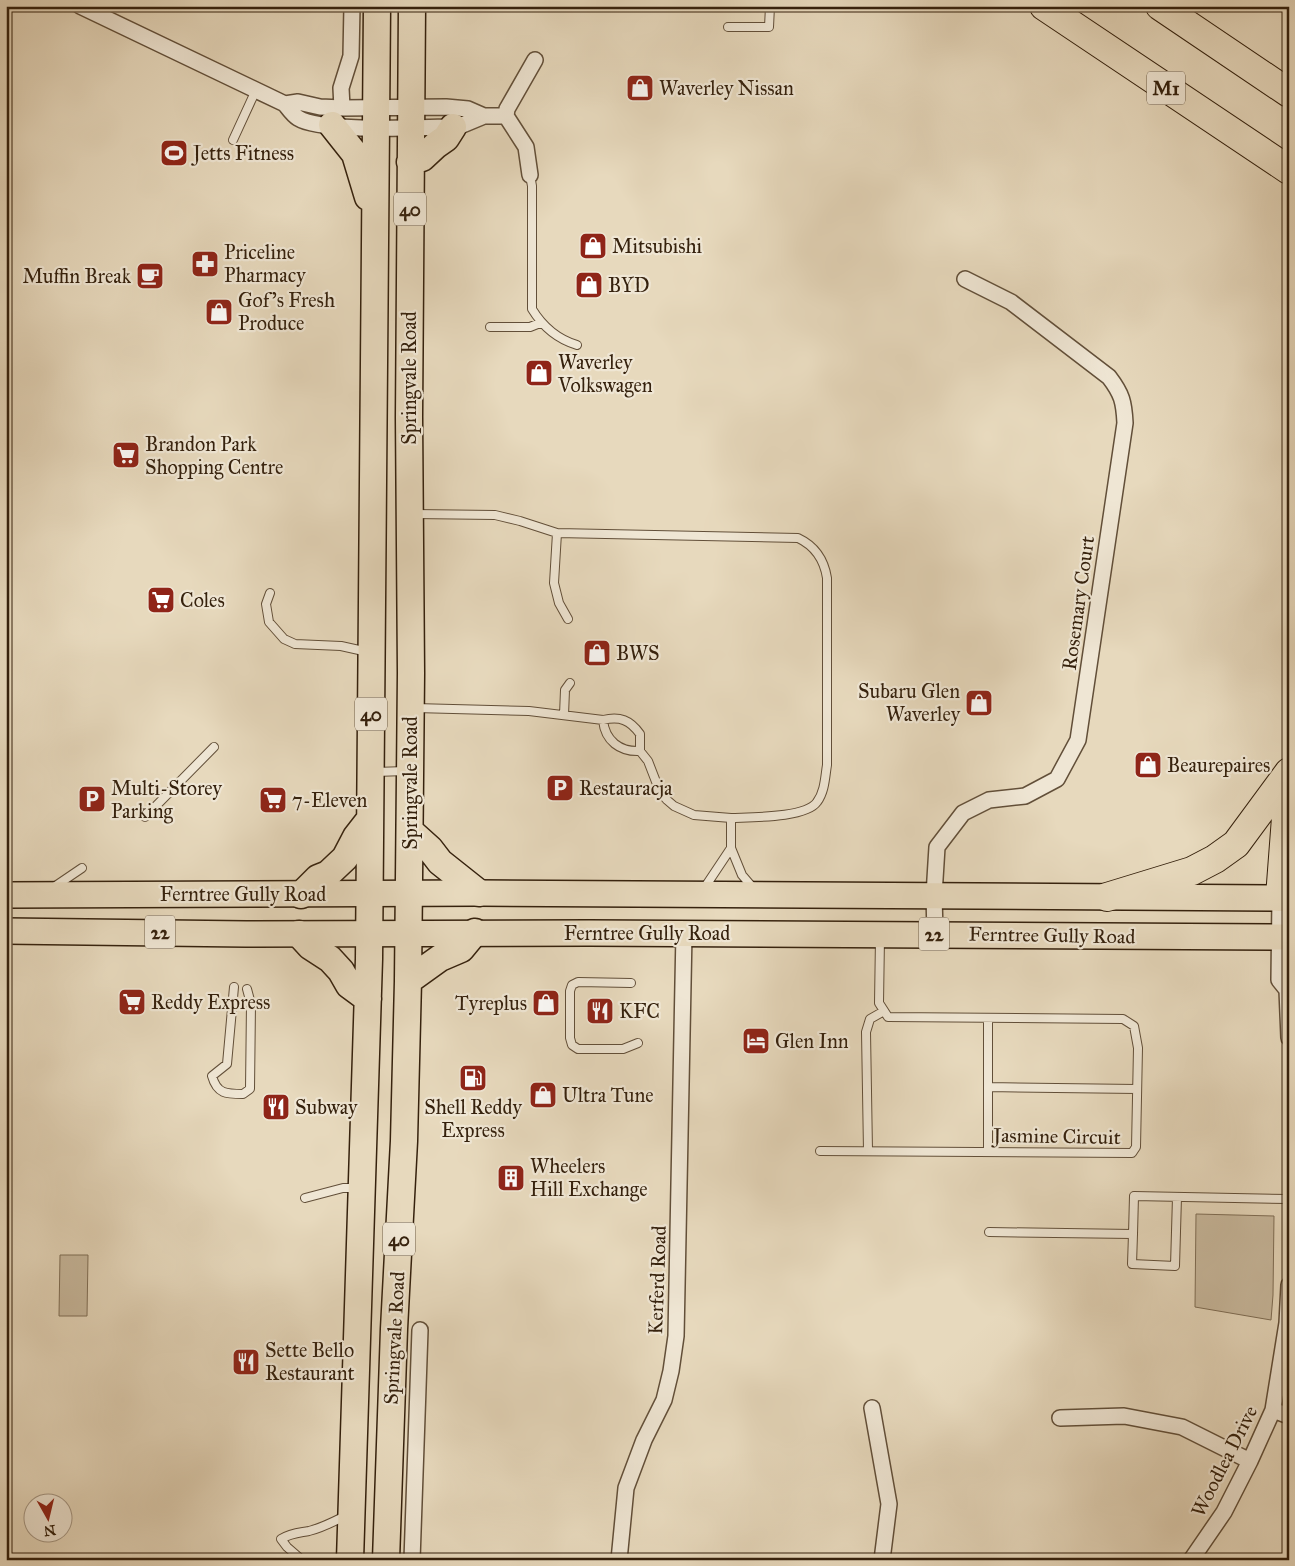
<svg xmlns="http://www.w3.org/2000/svg" width="1295" height="1566" font-family="'IM FELL Great Primer',serif">
	<style>
		.green { fill: #c9ba9f; stroke: #7f6e56 }
		.lines { fill: none; stroke-linecap: round; stroke-linejoin: round }
		.service-casing { stroke: #624f39; stroke-width: 10 }
		.minor-casing { stroke: #624f39; stroke-width: 18 }
		.primary-casing { stroke: #35210d; stroke-width: 28 }
		.trunk-casing { stroke: #35210d; stroke-width: 29 }
		.motorway-casing { stroke: #35210d; stroke-width: 30 }
		.service { stroke: #efe6d4; stroke-width: 8 }
		.minor { stroke: #efe6d4; stroke-width: 15 }
		.primary { stroke: #e7d9bd; stroke-width: 25 }
		.trunk { stroke: #e7d9bd; stroke-width: 26 }
		.motorway { stroke: #e7d9bd; stroke-width: 28 }
		.labels { text-anchor: middle; stroke-width: 4.5; stroke-linejoin: round; paint-order: stroke }
		.shield { fill: #efe6d4; stroke: #6d5c49; stroke-width: 1 }
		.shield-label { font-size: 19px; font-weight: bold; fill: #35210d }
		.poi-label { font-size: 20px; fill: #35210d; stroke: #efe6d4; text-anchor: start }
		.street-label { font-size: 20px; fill: #35210d; stroke: #efe6d4 }
	</style>
	<rect width="100%" height="100%" fill="#e7d9bd"/>
	<filter id="stains"><feTurbulence type="fractalNoise" baseFrequency=".004" numOctaves="4"/><feColorMatrix values="0 0 0 0 .2 0 0 0 0 .09 0 0 0 0 .02 0 0 0 .5 -.17"/></filter>
	<radialGradient id="worn" r=".72"><stop offset=".6" stop-color="#630" stop-opacity="0"/><stop offset="1" stop-color="#630" stop-opacity=".3"/></radialGradient>
	<path class="green" d="M1196 1214 1274 1216 1273 1295 1271 1320 1195 1307Z
		M60 1255H88L87 1316H59Z"/>
	<g class="lines">
		<defs>
			<path id="service" d="M728 27H769L770 6
				M233 140 256 90
				M530 175 532 186V309C543 327 557 339 577 345
				M490 327H530L540 323
				M414 514 495 515 520 521 557 533 798 538C815 546 824 559 827 578V765C825 777 825 791 817 802 806 818 751 817 731 818V848L742 875 754 889
				M557 533 554 583 559 603 568 619
				M270 593 266 604 269 622 284 639 295 644 341 646 368 652
				M415 708 529 711 603 720C620 716 630 720 640 734V751L648 761 660 792 667 800 674 806 694 815 731 818
				M564 715 565 690 570 683
				M603 720C605 741 620 752 640 751
				M375 772 406 771
				M145 817 214 747
				M54 887 82 868
				M703 890 731 848
				M631 983 578 982 572 985 570 991V1038L572 1045 578 1049H623L638 1043
				M234 987 227 1064 212 1076C217 1094 226 1094 243 1094L250 1089 251 1004 247 989
				M988 1087 1137 1089
				M820 1151 1132 1153 1136 1147 1138 1048 1134 1026 1123 1019 888 1017 879 1003 880 938
				M868 1151 866 1032 870 1019 884 1011
				M988 1152V1018
				M305 1198 343 1188H359
				M989 1232 1133 1234 1134 1196 1289 1199
				M1133 1234 1132 1264 1175 1266 1177 1197
				M302 1560 287 1547 281 1539C291 1533 298 1533 309 1531 322 1528 335 1521 347 1515"/>
			<path id="minor" d="M80 6 285 104C289 109 293 115 298 118 322 133 422 127 453 127L460 126 484 116H506
				M285 104 298 102 320 107 342 108 446 107 468 109 484 116
				M342 108 341 88 351 56 352 6
				M530 175 526 147 506 116 507 109 535 60
				M1280 897 1279 980 1287 990 1289 1038
				M935 934 934 895 937 847 963 813 989 800 1025 796 1057 779 1078 740 1125 423C1124 402 1122 394 1109 377L1011 302 965 279
				M872 1408 889 1504 882 1560
				M1273 1410 1289 1416
				M1060 1418 1124 1416 1182 1427 1250 1461
				M412 1560 420 1330
				M619 1560 626 1488 644 1440 664 1400 671 1371 676 1336 684 933
				M1191 1560 1224 1512 1250 1461 1273 1410 1287 1323 1289 1285"/>
			<path id="primary" d="M6 895 479 893 1289 898
				M6 931 246 934 589 933 1289 937"/>
			<path id="trunk" d="M332 125 355 154 368 197
				M410 162 422 158 436 145 446 138 453 127
				M410 831 430 849 440 862 479 893
				M301 895 318 878 328 874 345 858 356 837 370 819
				M299 934 310 946 330 959 341 971 349 985 368 999
				M408 981 440 958 461 949 475 932
				M350 1560 369 959 377 6
				M386 1560 394 1329 404 1141 408 981 411 673 409 417 412 6"/>
			<path id="motorway" d="M1044 6 1289 170
				M1160 6 1289 93
				M1107 897 1192 871 1215 859 1236 844 1289 772
				M1280 897 1289 778"/>
		</defs>
		<use href="#service" class="service-casing"/>
		<use href="#minor" class="minor-casing"/>
		<use href="#primary" class="primary-casing"/>
		<use href="#trunk" class="trunk-casing"/>
		<use href="#motorway" class="motorway-casing"/>
		<use href="#service" class="service"/>
		<use href="#minor" class="minor"/>
		<use href="#primary" class="primary"/>
		<use href="#trunk" class="trunk"/>
		<use href="#motorway" class="motorway"/>
	</g>
	<defs>
		<symbol id="shop-square" viewBox="-11 -11 22 22"><rect x="-9" y="-9" width="18" height="18" rx="4" fill="#8f2418" stroke="#efe6d4"/><path d="M-5-2.5h2.3a2.7 3.5 0 0 1 5.4 0H5L5.5 6h-11ZM-1.5-2.5h3a1.5 2.3 0 0 0-3 0Z" fill="#fff"/></symbol>
		<symbol id="stadium-square" viewBox="-11 -11 22 22"><rect x="-9" y="-9" width="18" height="18" rx="4" fill="#8f2418" stroke="#efe6d4"/><path d="M0-5a6.5 5 0 1 0 0 10a6.5 5 0 1 0 0-10ZM-3.5-1.8h7v3.6h-7Z" fill="#fff"/></symbol>
		<symbol id="pharmacy-square" viewBox="-11 -11 22 22"><rect x="-9" y="-9" width="18" height="18" rx="4" fill="#8f2418" stroke="#efe6d4"/><path d="M-2-6h4v4h4v4h-4v4h-4v-4h-4v-4h4Z" fill="#fff"/></symbol>
		<symbol id="cafe-square" viewBox="-11 -11 22 22"><rect x="-9" y="-9" width="18" height="18" rx="4" fill="#8f2418" stroke="#efe6d4"/><path d="M-5.5-4.5H6V0H3Q3 3.5 0 3.5H-2.5Q-5.5 3.5-5.5 0ZM3-3.2v2h1.7v-2ZM-6 4.5H4V6H-6Z" fill="#fff"/></symbol>
		<symbol id="supermarket-square" viewBox="-11 -11 22 22"><rect x="-9" y="-9" width="18" height="18" rx="4" fill="#8f2418" stroke="#efe6d4"/><path d="M-6-5.5h2.5l.6 2H6L4.5 2H-2.5L-4.4-4H-6ZM-1.5 3.2a1.3 1.3 0 1 0 .1 0ZM3 3.2a1.3 1.3 0 1 0 .1 0Z" fill="#fff"/></symbol>
		<symbol id="parking-square" viewBox="-11 -11 22 22"><rect x="-9" y="-9" width="18" height="18" rx="4" fill="#8f2418" stroke="#efe6d4"/><path d="M-3.5-5.5H1a3.5 3.5 0 0 1 0 7H-1V5.5H-3.5ZM-1-3.4V-.6H.8a1.4 1.4 0 0 0 0-2.8Z" fill="#fff"/></symbol>
		<symbol id="restaurant-square" viewBox="-11 -11 22 22"><rect x="-9" y="-9" width="18" height="18" rx="4" fill="#8f2418" stroke="#efe6d4"/><path d="M-5-6h1v4h1v-4h1v4h1v-4h1v5L-1.5 .5V6h-2V.5L-5-1ZM5-6V6H3V1.5H1.5Q1.5-4 5-6Z" fill="#fff"/></symbol>
		<symbol id="hotel-square" viewBox="-11 -11 22 22"><rect x="-9" y="-9" width="18" height="18" rx="4" fill="#8f2418" stroke="#efe6d4"/><path d="M-6-4.5h1.5V1H6V5H4.5V3h-9V5H-6ZM-4 0a1.8 1.8 0 1 1 3.6 0ZM.5 0V-2.5h3Q6-2.5 6 0Z" fill="#fff"/></symbol>
		<symbol id="fuel-square" viewBox="-11 -11 22 22"><rect x="-9" y="-9" width="18" height="18" rx="4" fill="#8f2418" stroke="#efe6d4"/><path d="M-5.5-6h7V0h2V4h1.3V-2.5L3-4.5l.8-.8L6-3V5H2.5V1h-1V6h-7ZM-4.2-4.7v3.2H.2V-4.7Z" fill="#fff"/></symbol>
		<symbol id="building-square" viewBox="-11 -11 22 22"><rect x="-9" y="-9" width="18" height="18" rx="4" fill="#8f2418" stroke="#efe6d4"/><path d="M-4-6H4V6H1V3H-1V6H-4ZM-2.5-4.3h1.7v1.8h-1.7ZM.8-4.3h1.7v1.8H.8ZM-2.5-1h1.7V.8h-1.7ZM.8-1h1.7V.8H.8Z" fill="#fff"/></symbol>
	</defs>
	<g fill-rule="evenodd">
		<use href="#shop-square" x="624" y="72" width="32" height="32"/>
		<use href="#stadium-square" x="158" y="137" width="32" height="32"/>
		<use href="#shop-square" x="577" y="230" width="32" height="32"/>
		<use href="#pharmacy-square" x="189" y="248" width="32" height="32"/>
		<use href="#cafe-square" x="134" y="260" width="32" height="32"/>
		<use href="#shop-square" x="573" y="269" width="32" height="32"/>
		<use href="#shop-square" x="203" y="296" width="32" height="32"/>
		<use href="#shop-square" x="523" y="357" width="32" height="32"/>
		<use href="#supermarket-square" x="110" y="439" width="32" height="32"/>
		<use href="#supermarket-square" x="145" y="584" width="32" height="32"/>
		<use href="#shop-square" x="581" y="637" width="32" height="32"/>
		<use href="#shop-square" x="963" y="687" width="32" height="32"/>
		<use href="#shop-square" x="1132" y="749" width="32" height="32"/>
		<use href="#parking-square" x="544" y="772" width="32" height="32"/>
		<use href="#parking-square" x="76" y="783" width="32" height="32"/>
		<use href="#supermarket-square" x="257" y="784" width="32" height="32"/>
		<use href="#supermarket-square" x="116" y="986" width="32" height="32"/>
		<use href="#shop-square" x="530" y="987" width="32" height="32"/>
		<use href="#restaurant-square" x="584" y="995" width="32" height="32"/>
		<use href="#hotel-square" x="740" y="1025" width="32" height="32"/>
		<use href="#fuel-square" x="457" y="1062" width="32" height="32"/>
		<use href="#shop-square" x="527" y="1079" width="32" height="32"/>
		<use href="#restaurant-square" x="260" y="1091" width="32" height="32"/>
		<use href="#building-square" x="495" y="1162" width="32" height="32"/>
		<use href="#restaurant-square" x="230" y="1346" width="32" height="32"/>
	</g>
	<g class="labels">
		<g class="shield">
			<rect x="1147" y="71.5" width="38" height="33" rx="4"/>
			<rect x="394" y="192.5" width="32" height="33" rx="4"/>
			<rect x="355" y="697.5" width="32" height="33" rx="4"/>
			<rect x="145" y="915.5" width="30" height="33" rx="4"/>
			<rect x="919" y="917.5" width="30" height="33" rx="4"/>
			<rect x="383" y="1222.5" width="32" height="33" rx="4"/>
		</g>
		<g class="shield-label">
			<text x="1166" y="95">M1</text>
			<text x="410" y="216">40</text>
			<text x="371" y="721">40</text>
			<text x="160" y="939">22</text>
			<text x="934" y="941">22</text>
			<text x="399" y="1246">40</text>
		</g>
		<g class="poi-label">
			<text x="659" y="95">Waverley Nissan</text>
			<text x="193" y="160">Jetts Fitness</text>
			<text x="612" y="253">Mitsubishi</text>
			<text x="224" y="259">Priceline<tspan x="224" dy="23">Pharmacy</tspan></text>
			<text x="131" y="283" text-anchor="end">Muffin Break</text>
			<text x="608" y="292">BYD</text>
			<text x="238" y="307">Gof's Fresh<tspan x="238" dy="23">Produce</tspan></text>
			<text x="558" y="369">Waverley<tspan x="558" dy="23">Volkswagen</tspan></text>
			<text x="145" y="451">Brandon Park<tspan x="145" dy="23">Shopping Centre</tspan></text>
			<text x="180" y="607">Coles</text>
			<text x="616" y="660">BWS</text>
			<text x="960" y="698" text-anchor="end">Subaru Glen<tspan x="960" dy="23">Waverley</tspan></text>
			<text x="1167" y="772">Beaurepaires</text>
			<text x="111" y="795">Multi-Storey<tspan x="111" dy="23">Parking</tspan></text>
			<text x="579" y="795">Restauracja</text>
			<text x="292" y="807">7-Eleven</text>
			<text x="151" y="1009">Reddy Express</text>
			<text x="527" y="1010" text-anchor="end">Tyreplus</text>
			<text x="619" y="1018">KFC</text>
			<text x="775" y="1048">Glen Inn</text>
			<text x="562" y="1102">Ultra Tune</text>
			<text x="295" y="1114">Subway</text>
			<text x="473" y="1114" text-anchor="middle">Shell Reddy<tspan x="473" dy="23">Express</tspan></text>
			<text x="530" y="1173">Wheelers<tspan x="530" dy="23">Hill Exchange</tspan></text>
			<text x="265" y="1357">Sette Bello<tspan x="265" dy="23">Restaurant</tspan></text>
		</g>
		<g class="street-label">
			<text transform="translate(409 378) rotate(-90)" y="7">Springvale Road</text>
			<text transform="translate(1078 603) rotate(-82)" y="7">Rosemary Court</text>
			<text transform="translate(410 783) rotate(-90)" y="7">Springvale Road</text>
			<text x="243" y="901">Ferntree Gully Road</text>
			<text x="647" y="940">Ferntree Gully Road</text>
			<text transform="translate(1052 935) rotate(1)" y="7">Ferntree Gully Road</text>
			<text transform="translate(1057 1136) rotate(1)" y="7">Jasmine Circuit</text>
			<text transform="translate(657 1280) rotate(-88)" y="7">Kerferd Road</text>
			<text transform="translate(394 1338) rotate(-87)" y="7">Springvale Road</text>
			<text transform="translate(1224 1461) rotate(-63)" y="7">Woodlea Drive</text>
		</g>
	</g>
	<rect width="1295" height="1566" fill="none" stroke="#e7d9bd" stroke-width="25"/>
	<rect x="8" y="8" width="1280" height="1551" fill="none" stroke="#35210d" stroke-width="2.5"/>
	<rect x="12" y="12" width="1270" height="1541" fill="none" stroke="#35210d"/>
	<g transform="translate(48 1518) rotate(172)"><circle r="24" fill="#efe6d4" stroke="#a59784"/>
	<path d="M0-4L9 19L0 12L-9 19Z" fill="#8f2418"/>
	<text y="-8" font-size="14" font-weight="bold" text-anchor="middle" fill="#35210d">N</text>
	</g>
	<rect width="100%" height="100%" filter="url(#stains)"/>
	<rect width="100%" height="100%" fill="url(#worn)"/>
</svg>
